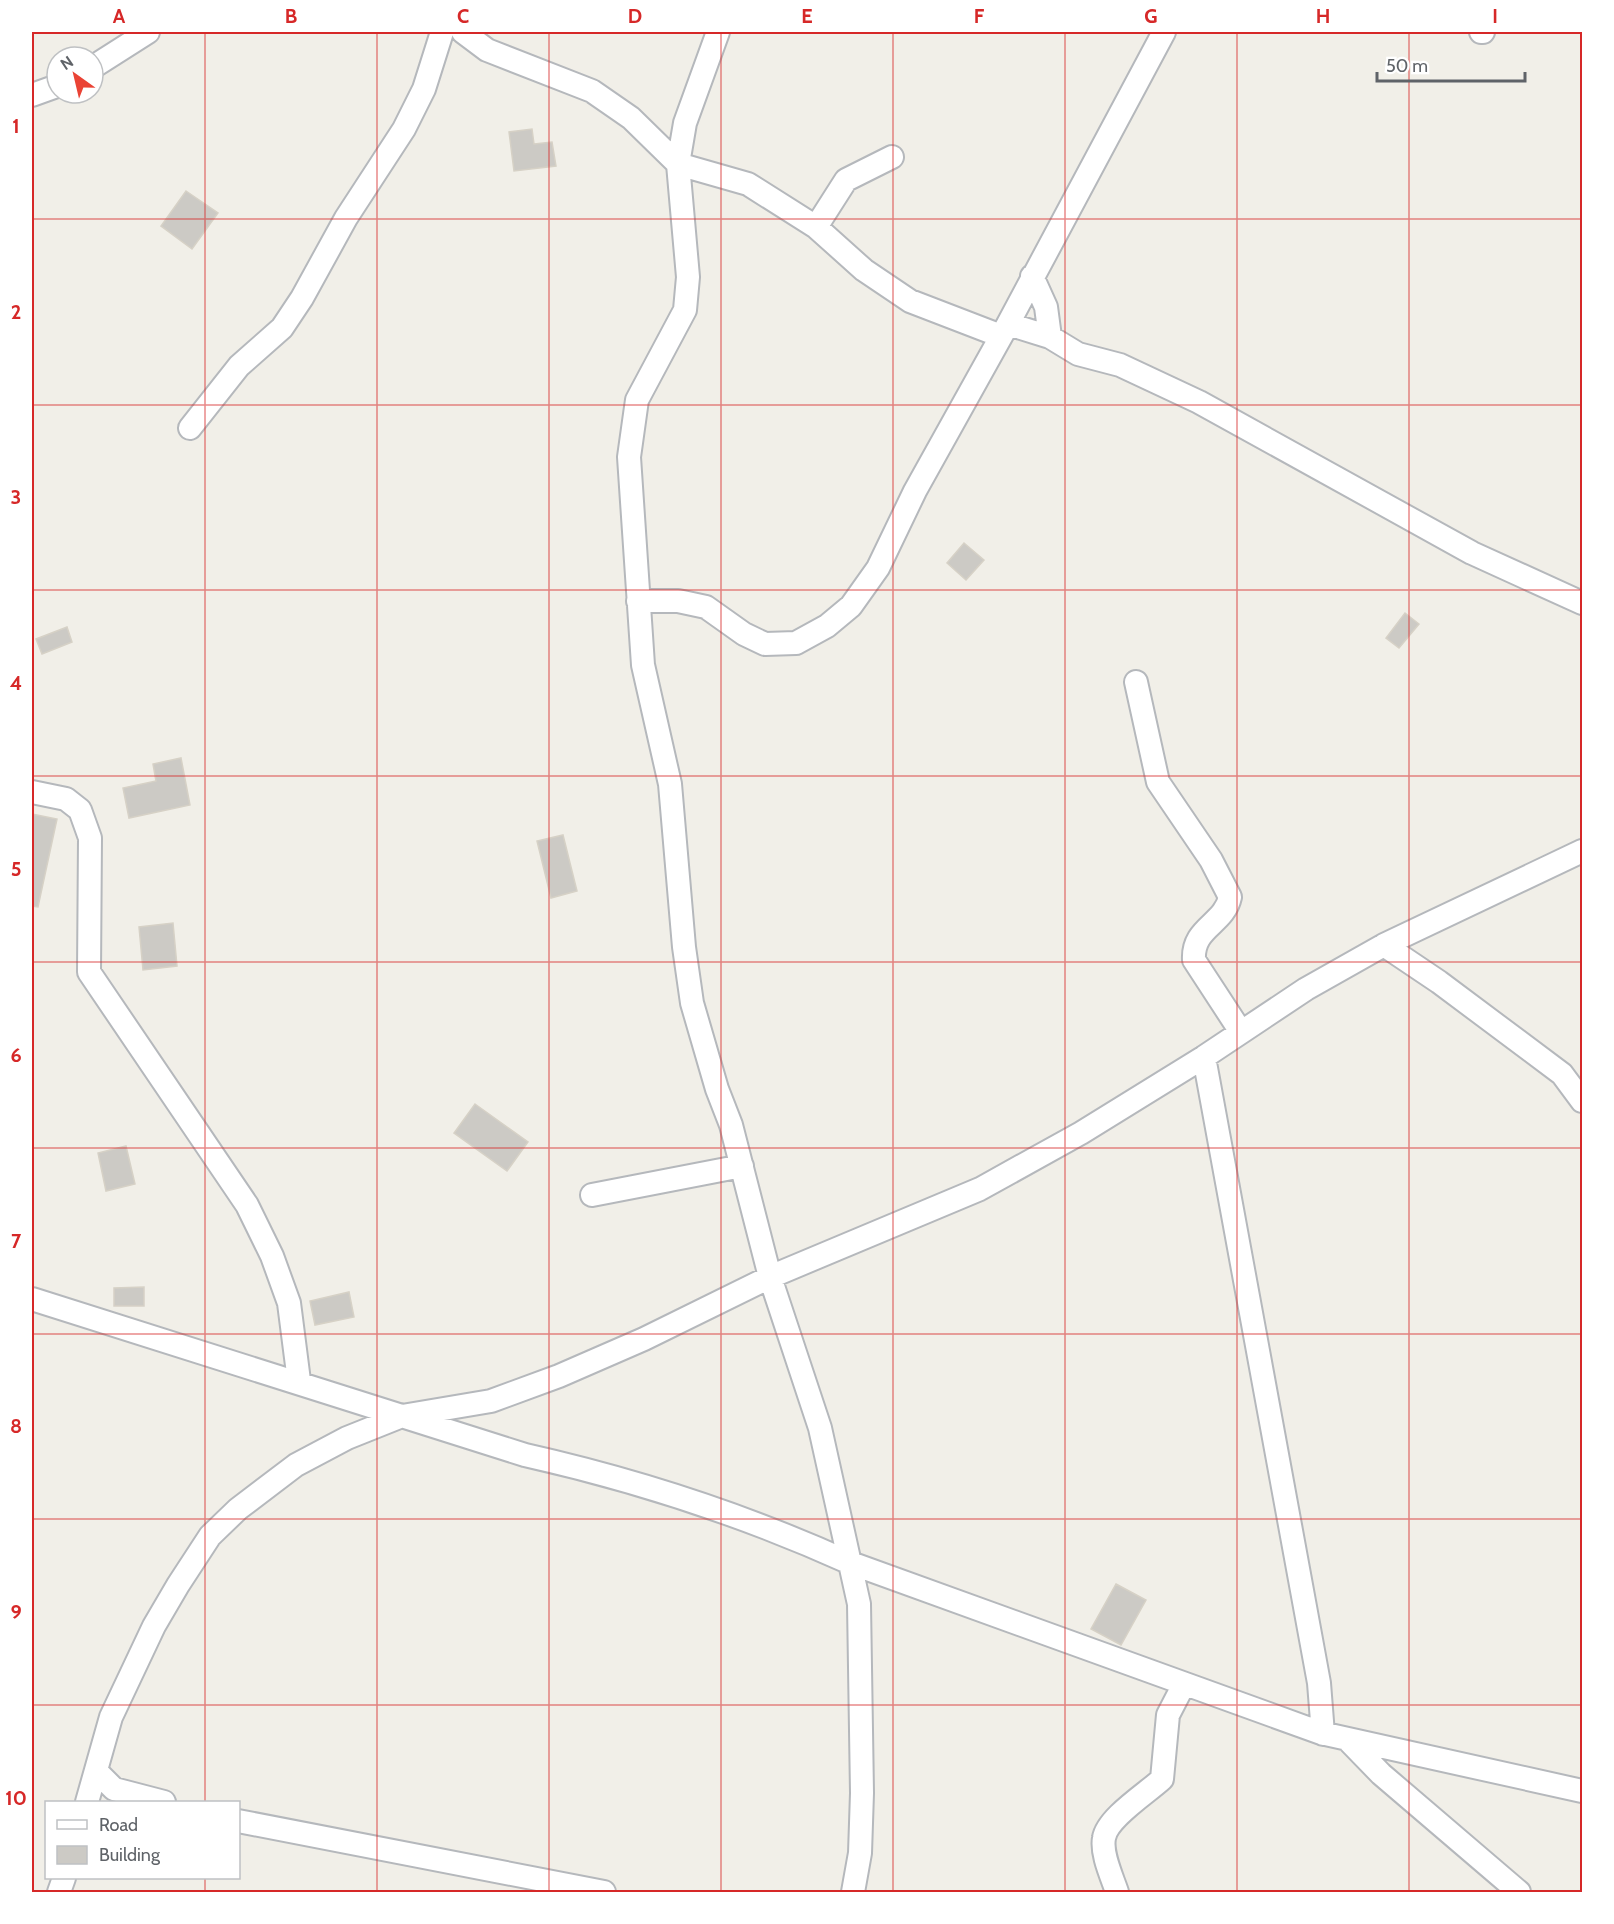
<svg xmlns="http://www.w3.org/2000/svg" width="1614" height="1924" font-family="Cabin,sans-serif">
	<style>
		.building { fill: #cccac5; stroke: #d6d1c6; stroke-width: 1.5 }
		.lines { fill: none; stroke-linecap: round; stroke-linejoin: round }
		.minor-casing { stroke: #b5b8bc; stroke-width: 26 }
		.minor { stroke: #fff; stroke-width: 22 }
		.grid { fill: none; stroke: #d62828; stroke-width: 1.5; stroke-opacity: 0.55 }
		.neatline { fill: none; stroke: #d62828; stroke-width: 2 }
		.grid-label { font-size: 20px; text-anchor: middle; font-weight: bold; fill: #d62828 }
	</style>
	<rect width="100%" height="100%" fill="#f1efe8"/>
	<path class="building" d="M532 129 534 144 552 142 556 166 514 171 509 132Z
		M186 191 218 213 192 249 161 226Z
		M964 543 984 560 966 580 947 563Z
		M1405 613 1419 624 1399 648 1386 638Z
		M67 627 72 642 42 654 36 639Z
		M181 758 190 805 129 818 123 788 156 781 153 764Z
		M32 814 57 819 38 907 32 906Z
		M563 835 577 891 551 898 537 841Z
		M173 923 177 966 143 970 139 927Z
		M475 1104 528 1142 507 1171 454 1133Z
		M126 1146 135 1184 106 1191 98 1153Z
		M144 1287V1306H114V1288Z
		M349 1292 354 1317 315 1325 310 1301Z
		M1116 1584 1146 1600 1121 1645 1091 1629Z"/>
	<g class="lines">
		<defs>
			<path id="minor" d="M463 32 487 50 592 91 631 118 678 164 748 184 816 227 864 270 910 301 1001 336
				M718 32 685 123 678 164 688 277 685 310 637 400 629 457 643 665 670 784 684 947 692 1003 717 1089 731 1125 770 1277 820 1428 859 1604 862 1793 860 1853 853 1892
				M1481 32H1483
				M93 67 148 32
				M32 95 57 86
				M816 227 846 180 892 157
				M1032 276 1046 307 1050 337
				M1008 324 1050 337 1078 354 1120 365 1199 402 1472 553 1582 603
				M190 428 239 366 282 328 302 298 346 218 404 129 424 89 442 32
				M638 601H678L706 607 744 634 765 644 796 643 827 626 851 606 878 568 915 491 1008 324 1164 32
				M1136 682 1158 782 1211 860 1230 897C1224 925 1192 927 1194 960L1241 1032
				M32 792 66 799 80 810 90 838 89 972 247 1205 272 1256 289 1303 299 1381
				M1384 945 1439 982 1562 1074 1582 1101
				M1204 1057 1319 1683 1323 1734
				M592 1195 742 1166
				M32 1299 525 1455C636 1480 744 1515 848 1562L1321 1733 1582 1791
				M1348 1740 1381 1774 1519 1892
				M96 1771 114 1789 164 1802
				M87 1802 111 1717 154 1626 178 1585 210 1536 238 1509 296 1465 347 1438 402 1416 491 1401 559 1376 644 1339 770 1277 980 1189 1081 1133 1204 1057 1306 989 1384 945 1582 851
				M238 1821 604 1892
				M59 1892 64 1878
				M1117 1892C1112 1877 1101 1854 1104 1838 1107 1818 1147 1793 1162 1779L1168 1715 1184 1684"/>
		</defs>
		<use href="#minor" class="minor-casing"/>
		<use href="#minor" class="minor"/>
	</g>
	<path class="grid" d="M205 32V1802M377 32V1892M549 32V1892M721 32V1892M893 32V1892M1065 32V1892M1237 32V1892M1409 32V1892M32 219H1582M32 405H1582M32 590H1582M32 776H1582M32 962H1582M32 1148H1582M32 1334H1582M32 1519H1582M32 1705H1582M205 1878V1892"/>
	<rect width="1614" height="1924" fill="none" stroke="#ffffff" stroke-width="66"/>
	<rect x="45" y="1801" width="195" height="78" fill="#ffffff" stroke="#bfc1c3" stroke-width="1.5"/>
	<rect x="57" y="1820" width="30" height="9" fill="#ffffff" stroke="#bfc1c3" stroke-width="1.5"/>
	<text x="99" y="1831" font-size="18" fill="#5f6368">Road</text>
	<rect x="57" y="1846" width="30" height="18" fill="#cccac5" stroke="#bfc1c3" stroke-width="1.5"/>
	<text x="99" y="1861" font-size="18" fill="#5f6368">Building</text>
	<g transform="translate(75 75) rotate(326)"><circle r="28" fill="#ffffff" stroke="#bfc1c3" stroke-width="1.5"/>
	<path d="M0-4.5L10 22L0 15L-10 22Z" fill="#ea4335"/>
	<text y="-9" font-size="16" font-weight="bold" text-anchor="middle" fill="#5f6368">N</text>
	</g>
	<path d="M1377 72v9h148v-9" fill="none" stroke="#5f6368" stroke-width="3"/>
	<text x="1386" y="72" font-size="18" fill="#5f6368" stroke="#ffffff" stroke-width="4.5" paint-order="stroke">50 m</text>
	<rect x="33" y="33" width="1548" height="1858" class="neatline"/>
	<g class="grid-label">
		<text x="119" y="23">A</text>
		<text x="291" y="23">B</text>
		<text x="463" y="23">C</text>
		<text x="635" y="23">D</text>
		<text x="807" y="23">E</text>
		<text x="979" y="23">F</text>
		<text x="1151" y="23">G</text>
		<text x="1323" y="23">H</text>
		<text x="1495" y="23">I</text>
		<text x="16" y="133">1</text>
		<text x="16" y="319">2</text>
		<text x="16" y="504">3</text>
		<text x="16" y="690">4</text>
		<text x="16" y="876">5</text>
		<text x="16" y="1062">6</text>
		<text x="16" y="1248">7</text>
		<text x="16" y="1433">8</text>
		<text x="16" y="1619">9</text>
		<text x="16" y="1805">10</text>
	</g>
</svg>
